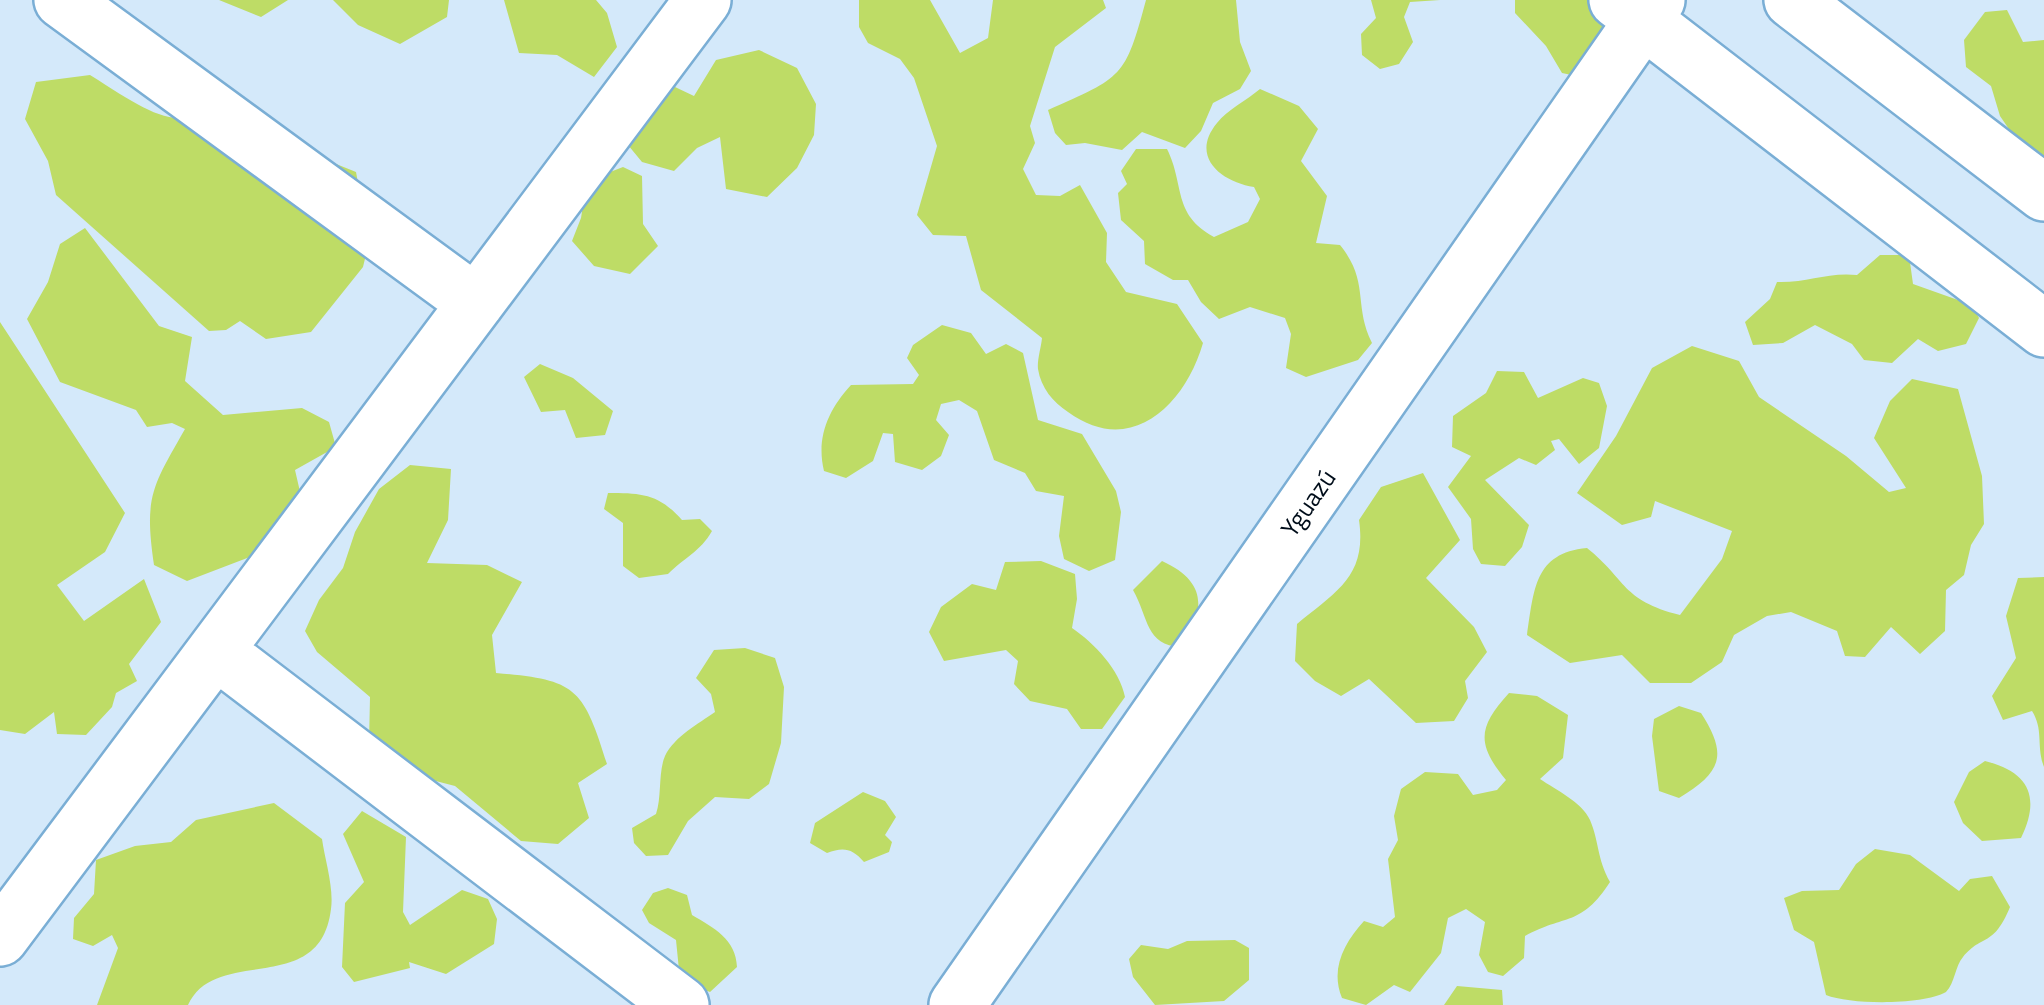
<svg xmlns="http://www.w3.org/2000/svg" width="2044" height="1005" font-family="'Titillium Web',sans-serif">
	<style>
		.green { fill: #bedc66 }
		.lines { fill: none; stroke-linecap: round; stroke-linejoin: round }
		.minor-casing { stroke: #7aaed5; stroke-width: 60 }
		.minor { stroke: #fff; stroke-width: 55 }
		.labels { text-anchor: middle; stroke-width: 8; stroke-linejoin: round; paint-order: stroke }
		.street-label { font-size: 25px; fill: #000d1a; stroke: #fff }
	</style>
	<rect width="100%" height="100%" fill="#d4e9fa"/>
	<path class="green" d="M219 0H288L261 17Z
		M333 0H449L447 17 400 44 358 25Z
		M504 0H596L607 13 617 47 594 77 557 55 519 53Z
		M859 0H930L960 53 988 38 993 0H1103L1106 8 1055 47 1030 126 1035 143 1023 169 1036 195 1060 196 1080 185 1107 233 1106 262 1126 292 1177 304 1203 343C1185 405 1131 458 1068 412 1053 402 1041 388 1038 369 1037 360 1041 348 1042 338L981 290 966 236 933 235 917 215 937 146 914 78 900 59 868 43 859 27Z
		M1146 0H1236L1240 42 1251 71 1240 89 1213 103 1201 131 1185 148 1142 132 1122 150 1085 143 1066 145 1055 133 1048 110C1123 77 1125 78 1146 0Z
		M1371 0H1440L1410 2 1404 17 1413 42 1399 64 1380 69 1362 55 1361 34 1376 18Z
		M1515 0H1599L1617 23 1581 77 1562 73 1546 46 1515 13Z
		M2007 10 2023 42 2044 40V180L2000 116 1991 86 1966 67 1964 40 1985 12Z
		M759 50 797 68 816 104 814 135 797 168 767 197 726 189 720 137 697 148 674 171 642 162 628 145 648 101 675 87 694 96 716 60Z
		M90 75C160 119 171 132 252 103L279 141 356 172 369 242 363 267 311 332 266 339 240 321 226 330 209 331 56 195 48 161 25 119 36 82Z
		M1260 89 1299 106 1318 129 1301 161 1327 196 1316 243 1340 245C1370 282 1353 305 1372 343L1358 360 1306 377 1286 368 1291 334 1285 318 1250 307 1219 319 1201 302 1188 280H1173L1145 264 1144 241 1121 220 1118 193 1127 184 1121 171 1136 149H1167C1185 185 1172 214 1214 237L1248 222 1260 199 1254 187C1222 182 1189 157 1217 123 1227 110 1247 100 1260 89Z
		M623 167 642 176 643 224 658 246 630 274 594 266 572 241 581 218 587 181Z
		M85 228 159 326 192 337 185 381 223 415 302 408 329 422 336 447 295 470 301 496 255 555 187 581 154 565C144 497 152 487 185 429L172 423 147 427 136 410 60 382 27 319 48 282 60 244Z
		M1880 255H1909L1913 284 1972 305 1979 318 1966 344 1938 351 1918 339 1892 363 1864 360 1852 344 1815 325 1783 343 1753 345 1745 322 1770 299 1777 282C1807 283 1827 272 1857 275Z
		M0 322 125 513 105 552 57 585 84 621 144 579 161 622 129 664 137 681 116 693 112 707 86 735 57 734 54 712 25 734 0 730Z
		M942 325 971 333 986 354 1006 344 1023 353 1038 420 1082 434 1116 491 1121 512 1115 560 1089 571 1064 559 1059 536 1064 496 1036 491 1025 473 994 460 977 411 959 400 941 404 936 420 949 435 941 456 922 470 895 462 893 434 883 433 873 461 846 478 824 471C816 438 828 410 851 385L913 384 919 375 907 358 913 345Z
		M1692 346 1739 361 1759 397 1846 456 1889 492 1906 488 1874 438 1890 401 1912 379 1958 389 1982 476 1984 524 1971 545 1964 575 1946 590 1945 631 1920 654 1891 627 1865 657 1845 656 1837 631 1791 612 1767 616 1734 635 1722 662 1691 683H1650L1622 655 1570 663 1527 635C1534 590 1534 553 1587 548 1627 580 1621 600 1680 615L1722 559 1732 531 1655 501 1651 517 1622 525 1577 493 1616 436 1652 368Z
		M540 364 573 378 613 411 605 435 576 438 565 410 541 412 524 377Z
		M1497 371 1524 372 1538 398 1583 378 1599 383 1607 406 1599 448 1579 464 1559 439 1551 441 1555 450 1536 465 1519 458 1485 480 1529 525 1522 547 1505 566 1481 564 1473 549 1471 519 1448 487 1471 456 1452 447 1453 416 1486 393Z
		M410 465 451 469 448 520 427 563 487 565 522 582 492 635 496 673C576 680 583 687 607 764L578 783 589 818 558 844 521 841 455 786 405 773 369 743 370 697 317 652 305 631 319 600 343 568 355 532 379 489Z
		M1423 473 1460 540 1426 578 1474 627 1487 652 1465 681 1468 698 1454 721 1416 723 1369 679 1341 696 1315 681 1295 661 1297 624C1337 591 1367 576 1359 520L1381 487Z
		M608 493C642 493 659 494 682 520L700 519 712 531C700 552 685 557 668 574L639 578 623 566V523L604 509Z
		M1041 561 1075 574 1077 599 1072 628C1094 643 1120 670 1125 697L1102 729H1081L1067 709 1030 701 1014 684 1018 661 1006 650 944 661 929 632 941 607 972 584 996 590 1005 562Z
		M1162 561C1206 581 1207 609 1181 647 1145 645 1149 618 1133 590Z
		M2044 577V767C2036 746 2044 730 2032 711L2003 720 1992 696 2016 658 2006 616 2018 578Z
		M745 648 775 658 784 687 781 743 769 784 749 799 715 797 688 821 668 855 646 856 634 843 632 828 656 814C662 797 658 772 665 756 675 736 698 724 715 712L711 694 696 678 714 650Z
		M1509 693 1537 696 1568 715 1563 758 1540 779C1556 790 1582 802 1590 820 1599 841 1597 859 1610 882 1581 927 1565 914 1525 936L1524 958 1503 976 1488 972 1479 955 1485 922 1466 909 1448 918 1441 953 1410 992 1394 985 1366 1005 1342 998C1330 969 1344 943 1364 921L1383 927 1395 917 1388 859 1398 840 1394 816 1401 789 1425 772 1458 774 1473 795 1497 790 1506 780C1476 744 1478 727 1509 693Z
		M1679 706 1701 713C1728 755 1722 772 1679 798L1659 791 1652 736 1654 719Z
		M1985 761C2029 772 2041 797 2021 838L1982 841 1963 823 1954 802 1969 772Z
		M863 792 885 801 896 817 885 835 892 842 889 852 864 862C852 848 843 847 827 853L810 843 815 823Z
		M274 803 322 839C325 860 334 888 331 909 320 999 216 944 188 1005H97L118 948 112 935 93 946 73 939 74 918 94 894 96 860 135 846 171 842 196 820Z
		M362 811 406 837 403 912 410 925 462 890 488 899 497 919 494 944 446 974 409 962 410 968 354 982 342 967 345 903 364 882 343 834Z
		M1875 849 1910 855 1959 891 1970 879 1992 876 2010 907C1993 948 1983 933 1963 957 1955 966 1955 983 1946 992 1923 1005 1851 1005 1826 995L1814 942 1794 930 1784 898 1802 891 1839 890 1856 864Z
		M668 888 687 895 692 915C714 928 736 939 737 967L710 992 680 980 676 940 649 923 642 910 653 893Z
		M1235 940 1249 948V980L1224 1001 1155 1005 1133 977 1129 959 1141 945 1168 949 1187 941Z
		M1457 986 1502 990 1503 1005H1444Z"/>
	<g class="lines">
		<defs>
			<path id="minor" d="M62 0 476 303
				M1617 0 2044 329
				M1792 0 2044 193
				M216 651 681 1005
				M0 938 703 0
				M957 1005 1657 0"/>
		</defs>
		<use href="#minor" class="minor-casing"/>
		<use href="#minor" class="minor"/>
	</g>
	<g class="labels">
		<g class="street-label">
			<text transform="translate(1308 503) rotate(-55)" y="9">Yguazú</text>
		</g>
	</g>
</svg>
